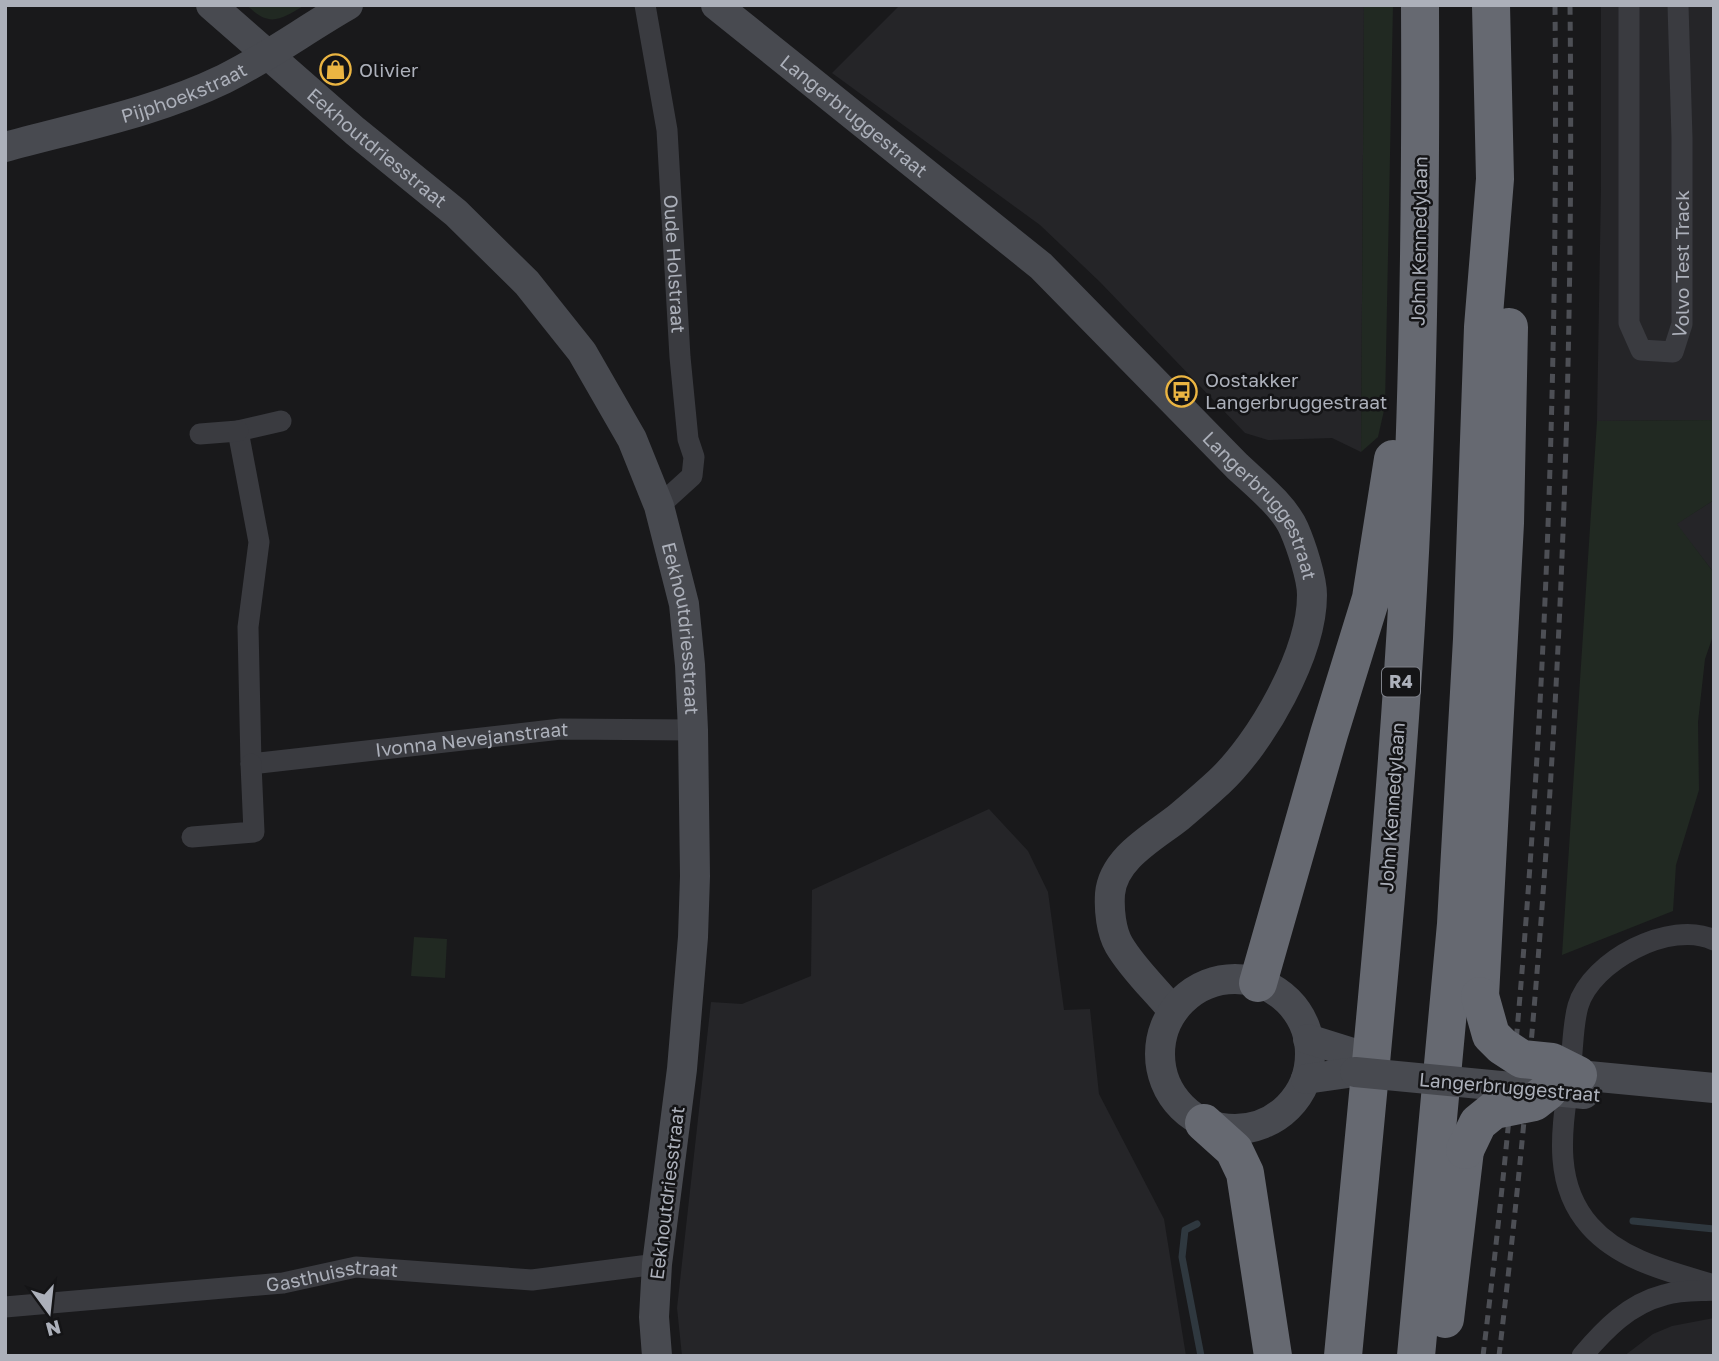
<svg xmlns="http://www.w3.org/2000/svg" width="1719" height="1361" font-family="'Golos Text',sans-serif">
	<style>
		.built { fill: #252528 }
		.green { fill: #212922 }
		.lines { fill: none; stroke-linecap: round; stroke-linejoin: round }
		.stream { stroke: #2f383f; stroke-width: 7 }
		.street { stroke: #3a3b40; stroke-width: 21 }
		.secondary { stroke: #484a50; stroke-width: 30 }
		.highway { stroke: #666971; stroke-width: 38 }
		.rail { stroke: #4d4f55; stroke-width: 5; stroke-dasharray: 9 7; stroke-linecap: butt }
		.secondary-bridge { stroke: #484a50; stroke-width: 30 }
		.highway-bridge { stroke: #666971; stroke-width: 38 }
		.labels { text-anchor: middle; stroke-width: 5; stroke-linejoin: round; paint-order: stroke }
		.shield { fill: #141416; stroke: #7e8189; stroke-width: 2 }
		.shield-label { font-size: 18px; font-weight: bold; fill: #acb0ba }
		.poi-label { font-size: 19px; fill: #acb0ba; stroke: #141416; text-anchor: start }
		.street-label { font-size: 19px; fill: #acb0ba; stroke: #141416 }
	</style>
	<rect width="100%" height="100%" fill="#19191b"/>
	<path class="built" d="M900 5H1364L1361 452 1332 438 1268 440 1245 433 1100 282 1040 225 832 73Z
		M1601 5H1714V420L1597 421 1601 187Z
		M1714 500V573L1676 524Z
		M989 809 1028 851 1048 892 1064 1010 1090 1009 1099 1094 1164 1219 1186 1356H682L677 1308 711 1002 742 1004 811 976 812 890Z
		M1714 1318V1356H1624L1653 1334 1672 1326Z"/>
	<path class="green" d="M247 5H305C280 20 269 28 247 5Z
		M1364 5H1393L1385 406 1378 437 1361 452Z
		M1714 420V500L1677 524 1714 573V633L1705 659 1698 722 1699 790 1676 865 1673 911 1562 955 1597 421Z
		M414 937 447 939 445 978 411 976Z"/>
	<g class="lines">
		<path class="stream" d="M1633 1221 1714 1229
			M1197 1224 1185 1230 1182 1257 1201 1356"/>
		<g class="street">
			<path id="s1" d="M645 5 667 130 680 357 688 439 694 457 692 476 659 506"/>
			<path id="s2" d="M1629 5V323L1641 350 1673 352 1682 324V138L1678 5"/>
			<path id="s3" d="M281 421 238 431 259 542 248 627 251 764 561 729 693 730"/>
			<path d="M200 434 238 431"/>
			<path d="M192 837 254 832 251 764"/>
			<path d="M1714 940C1671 919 1591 961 1578 1006 1573 1024 1573 1045 1571 1064 1564 1120 1549 1180 1590 1226 1621 1261 1671 1272 1714 1285"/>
			<path id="s4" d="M5 1307 283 1283 356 1267 532 1280 657 1264"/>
			<path d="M1582 1356C1605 1329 1629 1304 1664 1295 1680 1290 1698 1291 1714 1290"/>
		</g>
		<g class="secondary">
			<path id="s5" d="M211 5 355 131 456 213 527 283 582 352 632 439 659 506 684 604 690 665 693 730 695 876 693 937 682 1069 657 1264 654 1317 657 1356"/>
			<path id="s6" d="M716 5 1041 266 1237 466C1255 483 1284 506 1294 529 1301 545 1312 578 1312 595 1312 654 1261 743 1219 782 1206 794 1192 806 1179 817 1154 837 1113 858 1110 894 1109 910 1111 931 1119 945 1133 969 1156 990 1173 1011"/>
			<path id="s7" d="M5 147C78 127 156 112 224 79 267 58 306 29 348 5"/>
			<circle cx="1235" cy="1054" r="75"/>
			<path d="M1308 1039 1356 1054"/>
			<path d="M1578 1075 1714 1088"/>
			<path d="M1306 1079 1355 1072"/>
		</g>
		<path class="highway" d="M1258 983 1329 734 1371 598 1393 459
			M1480 996 1505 523 1509 327
			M1204 1123 1234 1150 1245 1173 1273 1356
			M1445 1319 1465 1150
			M1343 1356C1367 1101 1394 846 1408 590 1419 395 1421 200 1420 5
			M1416 1356 1456 924 1472 639 1483 327 1495 179 1491 5"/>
		<path class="rail" d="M1483 1356C1538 908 1559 456 1555 5
			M1499 1356C1552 907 1575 457 1570 5"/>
		<path class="secondary-bridge" d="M1355 1072 1584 1094"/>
		<path class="highway-bridge" d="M1480 996 1491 1035 1502 1046 1522 1059 1552 1062 1578 1075
			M1465 1150 1478 1123 1494 1110 1534 1102 1548 1091"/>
	</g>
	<defs>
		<symbol id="shop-ring" viewBox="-11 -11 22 22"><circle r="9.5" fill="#141416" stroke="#ebb542" stroke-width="1.5"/><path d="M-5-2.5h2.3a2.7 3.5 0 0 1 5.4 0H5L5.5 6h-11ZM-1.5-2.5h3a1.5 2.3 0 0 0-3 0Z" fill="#ebb542"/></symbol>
		<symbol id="bus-ring" viewBox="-11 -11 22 22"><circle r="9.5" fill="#141416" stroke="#ebb542" stroke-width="1.5"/><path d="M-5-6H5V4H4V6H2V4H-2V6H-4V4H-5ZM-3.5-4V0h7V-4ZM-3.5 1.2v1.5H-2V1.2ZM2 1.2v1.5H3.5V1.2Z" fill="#ebb542"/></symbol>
	</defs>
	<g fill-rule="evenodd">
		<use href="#shop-ring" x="318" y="52" width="35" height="35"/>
		<use href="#bus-ring" x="1164" y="374" width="35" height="35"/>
	</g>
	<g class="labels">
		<rect class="shield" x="1382" y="667.5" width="38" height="29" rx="5"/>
		<g class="shield-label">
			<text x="1401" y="688">R4</text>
		</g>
		<g class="poi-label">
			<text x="359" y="77">Olivier</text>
			<text x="1205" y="387">Oostakker<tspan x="1205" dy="22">Langerbruggestraat</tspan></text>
		</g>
		<g class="street-label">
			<text dy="7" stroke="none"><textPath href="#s7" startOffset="187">Pijphoekstraat</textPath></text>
			<text dy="7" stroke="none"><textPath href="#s6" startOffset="177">Langerbruggestraat</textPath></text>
			<text dy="7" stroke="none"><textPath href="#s5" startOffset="219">Eekhoutdriesstraat</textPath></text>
			<text transform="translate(1419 241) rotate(-89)" y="7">John Kennedylaan</text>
			<text dy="7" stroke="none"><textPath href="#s1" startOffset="261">Oude Holstraat</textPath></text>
			<text dy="7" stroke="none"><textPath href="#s2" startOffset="469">Volvo Test Track</textPath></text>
			<text dy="7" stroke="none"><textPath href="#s6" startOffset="744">Langerbruggestraat</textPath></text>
			<text dy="7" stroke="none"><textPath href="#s5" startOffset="807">Eekhoutdriesstraat</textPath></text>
			<text dy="7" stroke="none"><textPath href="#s3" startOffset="602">Ivonna Nevejanstraat</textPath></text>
			<text transform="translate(1392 807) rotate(-86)" y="7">John Kennedylaan</text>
			<text transform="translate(1510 1087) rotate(5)" y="7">Langerbruggestraat</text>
			<text transform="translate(667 1193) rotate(-83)" y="7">Eekhoutdriesstraat</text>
			<text dy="7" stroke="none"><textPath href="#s4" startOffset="329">Gasthuisstraat</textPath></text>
		</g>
	</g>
	<rect width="1719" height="1361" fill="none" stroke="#acb0ba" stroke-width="14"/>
	<g transform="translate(49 1312) rotate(165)" stroke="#141416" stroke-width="5" paint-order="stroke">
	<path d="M0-5L12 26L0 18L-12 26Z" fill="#acb0ba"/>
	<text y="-10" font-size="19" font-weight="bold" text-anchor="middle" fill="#acb0ba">N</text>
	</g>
</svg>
